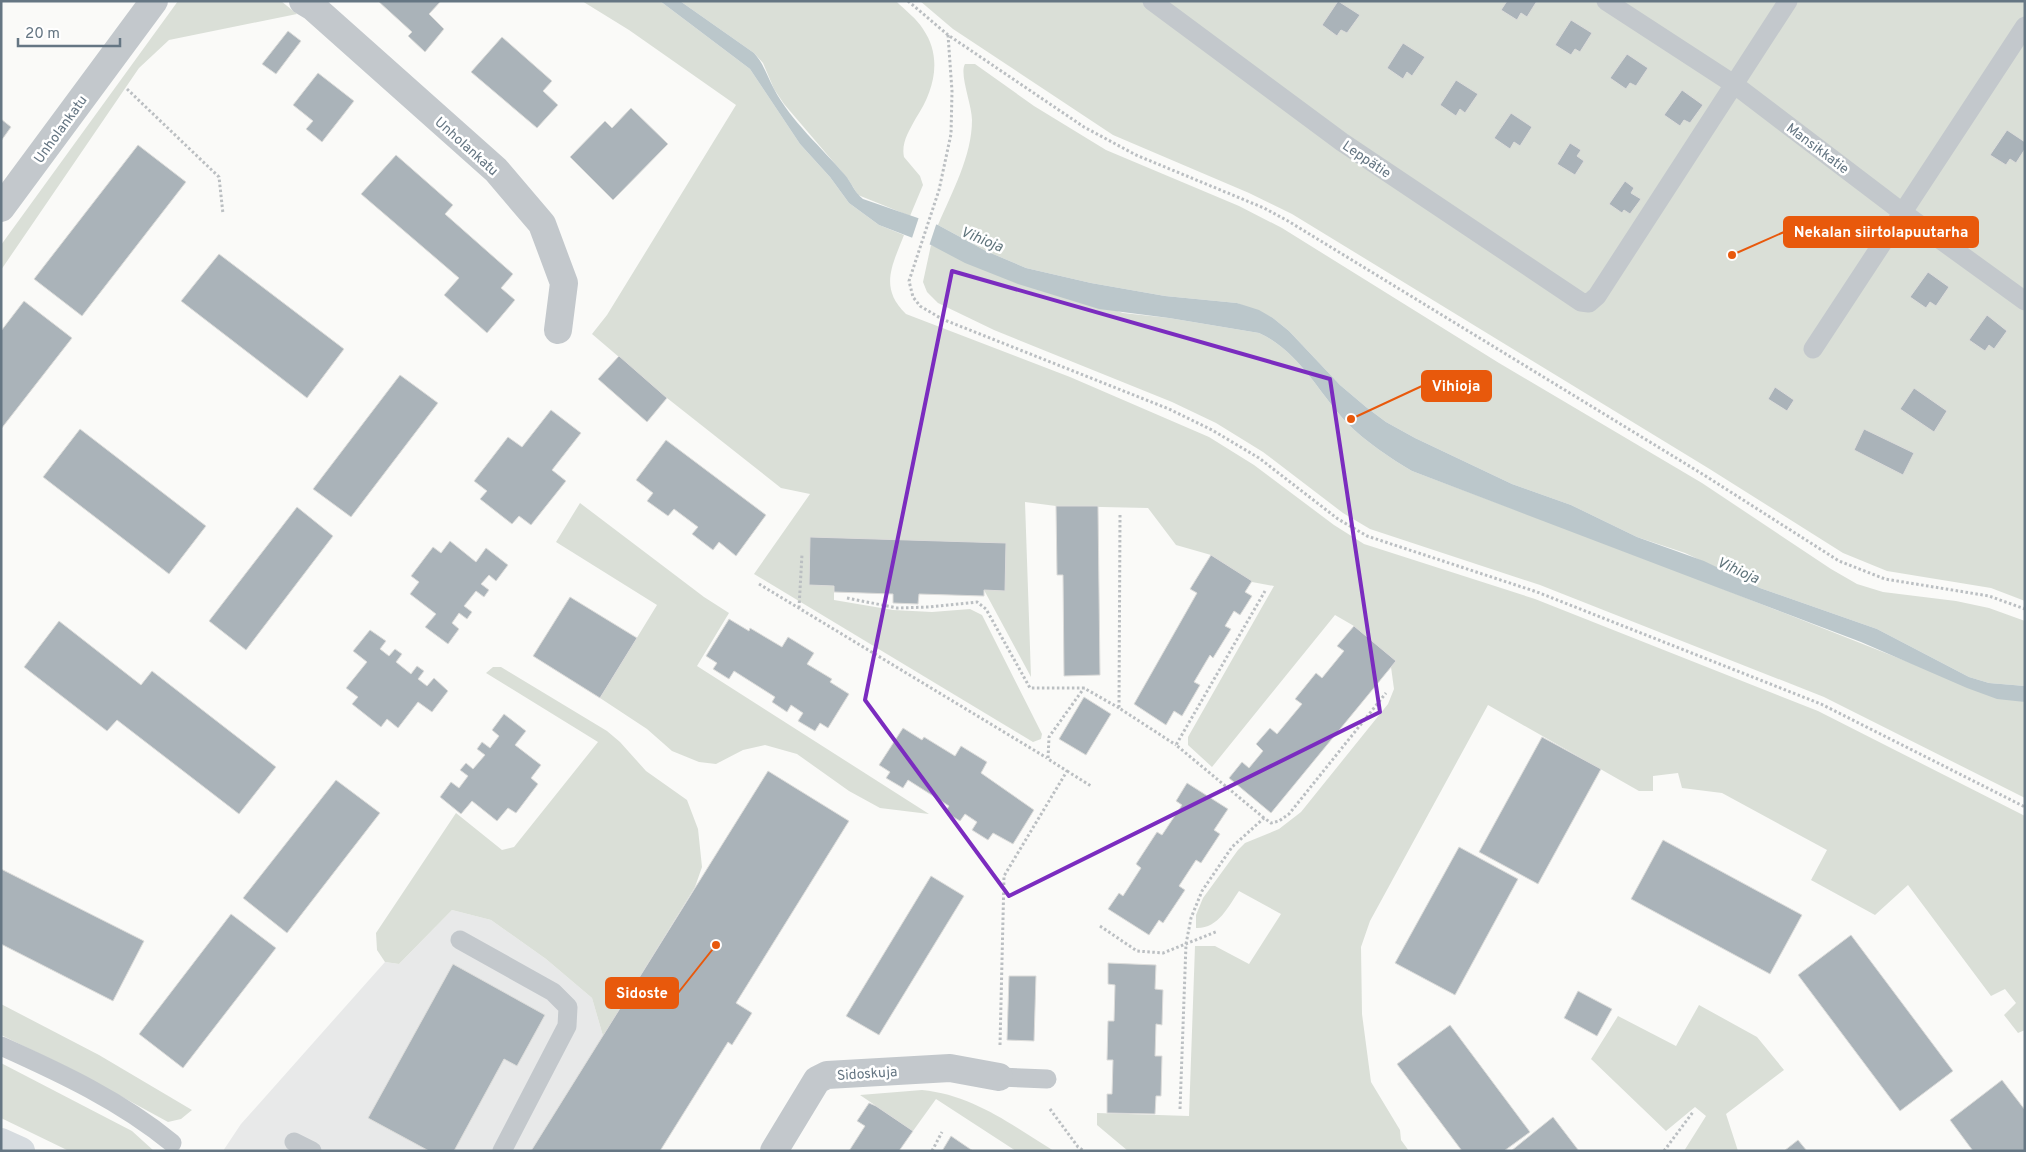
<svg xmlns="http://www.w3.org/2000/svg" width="2026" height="1152" font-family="Overpass,sans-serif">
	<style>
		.built { fill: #e8e9e9 }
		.green { fill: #dadfd7 }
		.water { fill: #bbc7cb }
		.pier { fill: #fafaf8 }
		.building { fill: #aab3b9; stroke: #dcdcda }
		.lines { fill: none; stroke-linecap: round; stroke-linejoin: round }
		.path { stroke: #bbbfc2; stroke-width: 3; stroke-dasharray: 2.5 2.5; stroke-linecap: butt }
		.service { stroke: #c3c8cc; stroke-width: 19 }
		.minor { stroke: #c3c8cc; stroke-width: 28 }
		.secondary { stroke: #d6dbdf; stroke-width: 28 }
		.marked { fill: none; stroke: #7b2cbf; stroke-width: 4; stroke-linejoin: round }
		.labels { text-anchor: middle; stroke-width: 5; stroke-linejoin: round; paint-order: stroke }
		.street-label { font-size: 14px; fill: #657683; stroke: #fff }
		.water-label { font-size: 15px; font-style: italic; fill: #60757c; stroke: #fff }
		.leader { fill: none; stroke: #e8590c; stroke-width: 2 }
		.callout-dot { fill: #e8590c; stroke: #fff; stroke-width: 2 }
		.callout { fill: #e8590c; stroke: #e8590c; stroke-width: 2 }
		.callout-label { font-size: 15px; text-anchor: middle; font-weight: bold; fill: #fff }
	</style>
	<rect width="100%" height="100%" fill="#fafaf8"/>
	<path class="built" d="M452 910 491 920 546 959 592 998 603 1036 531 1151H223L241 1124 385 962 399 964Z"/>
	<path class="green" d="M178 1H281L297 14 169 40 139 68 1 270V245Z
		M582 1H660L750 69 800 144 830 177 849 203 879 225 904 235C892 266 879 288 906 314L1070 377 1209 437 1254 465 1334 525 1364 544 1535 599 1818 711 2025 816V1030L2018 1033 2004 1015 2016 1003 2005 989 1991 996 1908 885 1875 915 1811 880 1827 850 1722 793 1682 788 1678 773 1653 776V791H1639L1488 705 1370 921 1361 947 1362 1014 1371 1082 1400 1130 1401 1140 1409 1151H1128L1097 1125V1113L1189 1116 1195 946H1215L1249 964 1281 914 1239 891C1228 907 1218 929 1196 928V915L1203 898 1238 850 1245 843 1279 829 1301 812 1388 704 1394 689 1391 667 1396 661 1354 626 1335 615 1212 767 1188 745V737L1274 586 1252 582 1211 555 1176 545 1148 508 1056 506 1025 502 1031 677 984 590 1005 591 1006 543 811 537 809 585 834 586V600L893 610 932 612 970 609 982 615 1042 734 1041 739 1033 742 754 574 810 494 781 488 667 398 592 334 607 315 736 105 629 30Z
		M680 1H896C905 10 917 19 923 29 943 58 934 91 916 118 909 131 901 143 904 157L920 176 923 185 910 216 858 195 848 179 784 104 774 89 763 63 754 53Z
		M920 1H2025V601L1991 588 1887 571 1843 553 1708 468 1292 214 1249 193 1113 135 953 29Z
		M965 64H975L1034 106 1106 150 1239 206 1282 228 1499 363 1702 483 1831 569 1857 584 1883 592 1956 601 1989 608 2025 621V686L1989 683 1969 677 1877 629 1760 588 1685 553 1637 537 1571 505 1512 484 1415 438 1386 422 1366 407 1340 385 1289 331 1273 318 1237 303 1165 296 1091 283 1026 268 986 251 938 225C952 192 972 156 972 120 972 105 959 74 965 64Z
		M931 245 1123 313 1169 318 1259 333C1298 350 1319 393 1347 423 1366 442 1390 458 1412 471L1665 566 1926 669 2025 702V798L1824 697 1540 585 1370 529 1343 513 1263 452 1216 423 1172 402 994 330 938 303 927 292 923 282Z
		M580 503 704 597 729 613 697 666 929 814 880 808 849 791 797 754 765 745 743 750 716 764 699 762 672 751 647 729 600 698 657 605 556 542Z
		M493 667H501L607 731 620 742 646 771 687 800 698 829 702 867 695 887 603 1036 592 998 546 959 491 920 452 910 399 964 385 962 377 950 376 933 456 813 502 850 514 847 598 742 486 673Z
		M1 1004 99 1055 192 1110 181 1119 168 1122 73 1070 1 1035Z
		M1699 1005 1757 1037 1784 1070 1726 1114 1738 1151H1684L1706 1116 1695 1107 1666 1131 1591 1059 1618 1016 1676 1046Z
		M1 1063 132 1131 154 1151H69L1 1118Z
		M922 1090C973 1095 1012 1125 1054 1151H1016L936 1099 913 1131 860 1095Z"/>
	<path class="water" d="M660 1H680L754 53C764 64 767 76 774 89 791 121 822 148 845 175 852 183 854 192 863 199L938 225 986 251 1026 268 1091 283 1165 296 1237 303 1259 310 1273 318 1289 331 1340 385 1366 407 1386 422 1415 438 1512 484 1571 505 1637 537 1704 561 1760 588 1877 629 1969 677 1989 683 2025 686V702L1997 699 1967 688 1861 642 1412 471C1390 458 1366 442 1347 423 1319 393 1298 350 1259 333L1169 318 1099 309 1018 284 965 263 931 245 879 225 849 203 830 177 800 144 750 69Z"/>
	<path class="pier" d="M919 217 937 222 929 246 911 241Z"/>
	<path class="building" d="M378 1H441L429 14 444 29 425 52 408 36 412 32Z
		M1338 1 1360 15 1347 33 1341 30 1337 36 1322 25Z
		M1507 1H1537L1527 17 1521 13 1517 20 1501 10Z
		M1571 20 1592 33 1580 52 1575 49 1571 55 1555 45Z
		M288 31 301 41 276 74 262 64Z
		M502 37 552 81 543 91 558 105 537 128 471 72Z
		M1403 43 1425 57 1412 76 1407 72 1403 79 1387 68Z
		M1627 54 1648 68 1636 86 1630 83 1626 89 1610 78Z
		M318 73 354 101 322 142 306 129 313 121 293 105Z
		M1456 80 1478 94 1465 113 1460 109 1456 116 1440 105Z
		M1682 90 1703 105 1690 123 1684 120 1680 126 1664 115Z
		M631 108 668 144 613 200 570 157 605 121 612 128Z
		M1511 113 1532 127 1520 146 1514 142 1510 149 1494 138Z
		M1 119 11 127 1 141Z
		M2007 130 2025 142V149L2016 163 2010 159 2006 165 1990 155Z
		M1570 143 1581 150 1577 156 1584 161 1575 175 1557 164Z
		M138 145 186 182 82 316 34 279Z
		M396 155 453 205 445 214 513 274 501 288 515 300 487 333 444 295 459 278 361 194Z
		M1625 181 1634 188 1631 193 1641 199 1630 214 1624 210 1622 213 1609 204Z
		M219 254 344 349 307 398 181 301Z
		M1928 272 1949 287 1936 306 1930 302 1926 308 1910 297Z
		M24 301 72 338 1 429V331Z
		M1987 315 2007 331 1994 349 1989 345 1985 351 1969 340Z
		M619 356 667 398 647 422 598 379Z
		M400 375 438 403 351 517 313 489Z
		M1775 387 1794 400 1787 411 1768 399Z
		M1914 388 1947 411 1934 432 1900 409Z
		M551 410 581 433 552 470 566 481 531 525 519 516 512 524 480 499 487 491 474 481 508 437 522 447Z
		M80 429 206 526 169 574 43 477Z
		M1864 429 1914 453 1903 475 1854 450Z
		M666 440 766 515 736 556 719 542 713 550 692 534 698 527 674 509 668 516 647 501 653 493 636 480Z
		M1056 506H1098L1100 675 1064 676 1063 575H1057Z
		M297 507 333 536 246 650 209 621Z
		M810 537 1006 543 1005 591 984 590V596L919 594 918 604 893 603V594L834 592V586L809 585Z
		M450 541 476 562 486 548 508 565 496 581 489 575 481 584 489 590 484 597 476 591 464 606 472 612 467 619 459 613 452 623 459 629 448 644 425 627 436 614 410 594 419 582 411 576 433 547 441 553Z
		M1211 555 1252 581 1245 592 1252 596 1240 615 1234 611 1225 626 1231 629 1213 658 1210 655 1194 682 1200 685 1182 716 1174 711 1166 725 1134 704 1197 593 1190 589Z
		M570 597 637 638 600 698 533 656Z
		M729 619 749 631 750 628 782 647 788 637 814 653 807 664 832 679 830 682 849 694 828 728 820 723 815 731 798 721 803 713 791 705 787 712 772 702 775 697 734 671 729 679 713 669 717 663 706 656Z
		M59 621 141 685 152 671 276 767 239 814 117 720 107 731 24 667Z
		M1354 626 1396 661 1271 813 1229 778 1242 762 1249 768 1263 751 1256 744 1270 728 1277 734 1302 704 1295 699 1316 673 1322 678 1344 651 1337 646Z
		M370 630 386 641 380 649 389 656 395 649 402 654 396 662 411 674 417 666 424 671 418 679 427 686 434 678 448 691 432 712 418 702 398 728 387 719 381 727 352 704 358 697 346 688 367 662 353 651Z
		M1084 697 1111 714 1086 755 1059 739Z
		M504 714 526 731 515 745 541 765 531 778 538 784 516 813 508 808 497 821 472 801 461 814 440 797 451 782 459 788 468 776 460 770 466 763 473 769 485 755 477 749 482 742 490 748 499 736 492 730Z
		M903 728 922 740 924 737 955 756 961 746 987 762 981 773 1034 810 1013 844 993 833 988 840 972 830 977 822 965 814 960 821 945 812 949 806 908 780 903 788 886 778 890 772 879 765Z
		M1542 737 1601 769 1538 884 1479 852Z
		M768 771 849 821 736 1003 752 1013 732 1045 728 1042 660 1151H531Z
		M336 780 380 813 287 933 243 898Z
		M1187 783 1228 809 1214 830 1220 834 1201 863 1196 860 1179 886 1185 890 1163 923 1159 920 1149 935 1108 909 1119 893 1123 896 1141 868 1136 864 1157 832 1162 835 1182 805 1176 801Z
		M1663 840 1802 915 1770 974 1631 899Z
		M1459 847 1518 879 1455 995 1395 963Z
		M1 869 144 941 113 1001 1 944Z
		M931 876 964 896 879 1035 846 1016Z
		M231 914 276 948 183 1068 139 1034Z
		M1851 935 1953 1071 1900 1111 1798 975Z
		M1108 963 1156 965 1155 989 1163 990 1162 1025 1156 1024 1155 1056H1162L1161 1096H1156L1155 1114 1107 1113V1094H1112L1113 1060H1107L1108 1021H1114L1115 985 1108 984Z
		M453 964 545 1015 517 1066 504 1059 454 1151H429L368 1118Z
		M1009 976H1036L1034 1041 1007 1040Z
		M1578 991 1612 1009 1597 1036 1564 1018Z
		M1450 1025 1530 1132 1504 1151H1462L1397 1064Z
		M2002 1080 2025 1110V1151H1973L1950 1120Z
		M869 1103 876 1106 913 1131 899 1151H849L865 1126 857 1121Z
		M1553 1117 1579 1151H1511Z
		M951 1136 973 1151H942Z
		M1798 1140 1807 1151H1784Z"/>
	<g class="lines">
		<path class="path" d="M908 1 948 35 1084 127 1136 155 1264 208 1288 221 1704 475 1839 561 1885 579 1989 596 2025 609
			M948 35 952 91 951 134 939 190 909 281 913 297 920 306 942 319 1169 409 1212 430 1259 458 1338 519 1367 536 1537 592 1821 704 2025 807
			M127 89 219 177 223 214
			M1120 515 1119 708 1176 745
			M759 584 1047 758
			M847 598 897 608 929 607 977 602 986 609 1030 688H1084L1119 708
			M799 608 802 554
			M1067 771 1091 786
			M1264 818 1176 745 1265 591
			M1100 926 1137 951 1163 953 1218 931
			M1000 1045 1004 876 1067 771 1048 759 1049 737 1084 688
			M1050 1109 1078 1147 1084 1151
			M1180 1109 1186 944 1191 918 1202 891 1232 847 1264 818 1271 823 1279 821 1289 814 1386 693
			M932 1151 942 1132
			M1664 1151 1693 1112"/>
		<path class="service" d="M1152 1 1342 142 1581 302 1589 303 1597 296 1788 1
			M1606 1 1735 85 1902 212 2025 301
			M1813 349 2025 26
			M460 940 553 992 568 1007 567 1026 502 1151
			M1 1046C61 1073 121 1101 172 1143
			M999 1077 1047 1079
			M294 1142 312 1151"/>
		<path class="minor" d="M303 1 313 7 496 170 542 224 564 283 558 330
			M1 208 154 1
			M774 1151 817 1080 827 1075 950 1068 999 1077"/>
		<path class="secondary" d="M1 1142 21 1151"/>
	</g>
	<path class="marked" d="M952 271 1330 379 1380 712 1009 896 865 700Z"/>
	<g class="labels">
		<g class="street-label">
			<text transform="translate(60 129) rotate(-54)" y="5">Unholankatu</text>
			<text transform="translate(467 146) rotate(42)" y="5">Unholankatu</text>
			<text transform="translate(1818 148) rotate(37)" y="5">Mansikkatie</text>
			<text transform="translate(1367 159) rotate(34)" y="5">Leppätie</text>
			<text transform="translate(867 1073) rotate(-4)" y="5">Sidoskuja</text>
		</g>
		<g class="water-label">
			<text transform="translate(982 239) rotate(22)" y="5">Vihioja</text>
			<text transform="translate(1738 570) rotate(24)" y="5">Vihioja</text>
		</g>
	</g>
	<path class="leader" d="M1732 255L1784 232M1351 419L1422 386M716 945L678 993"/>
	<g class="callout-dot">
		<circle cx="1732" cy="255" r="5"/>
		<circle cx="1351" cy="419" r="5"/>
		<circle cx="716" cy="945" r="5"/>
	</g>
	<g class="callout">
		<rect x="1784" y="217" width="194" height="30" rx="5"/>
		<rect x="1422" y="371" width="69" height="30" rx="5"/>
		<rect x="606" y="978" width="72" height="30" rx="5"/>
	</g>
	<g class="callout-label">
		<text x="1881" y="237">Nekalan siirtolapuutarha</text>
		<text x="1456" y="391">Vihioja</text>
		<text x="642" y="998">Sidoste</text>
	</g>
	<rect width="2026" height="1152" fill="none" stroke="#657683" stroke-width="5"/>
	<path d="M18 38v8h102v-8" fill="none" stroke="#657683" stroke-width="2.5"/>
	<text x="25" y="38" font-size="15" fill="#657683" stroke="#ffffff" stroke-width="4" paint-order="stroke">20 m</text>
</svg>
